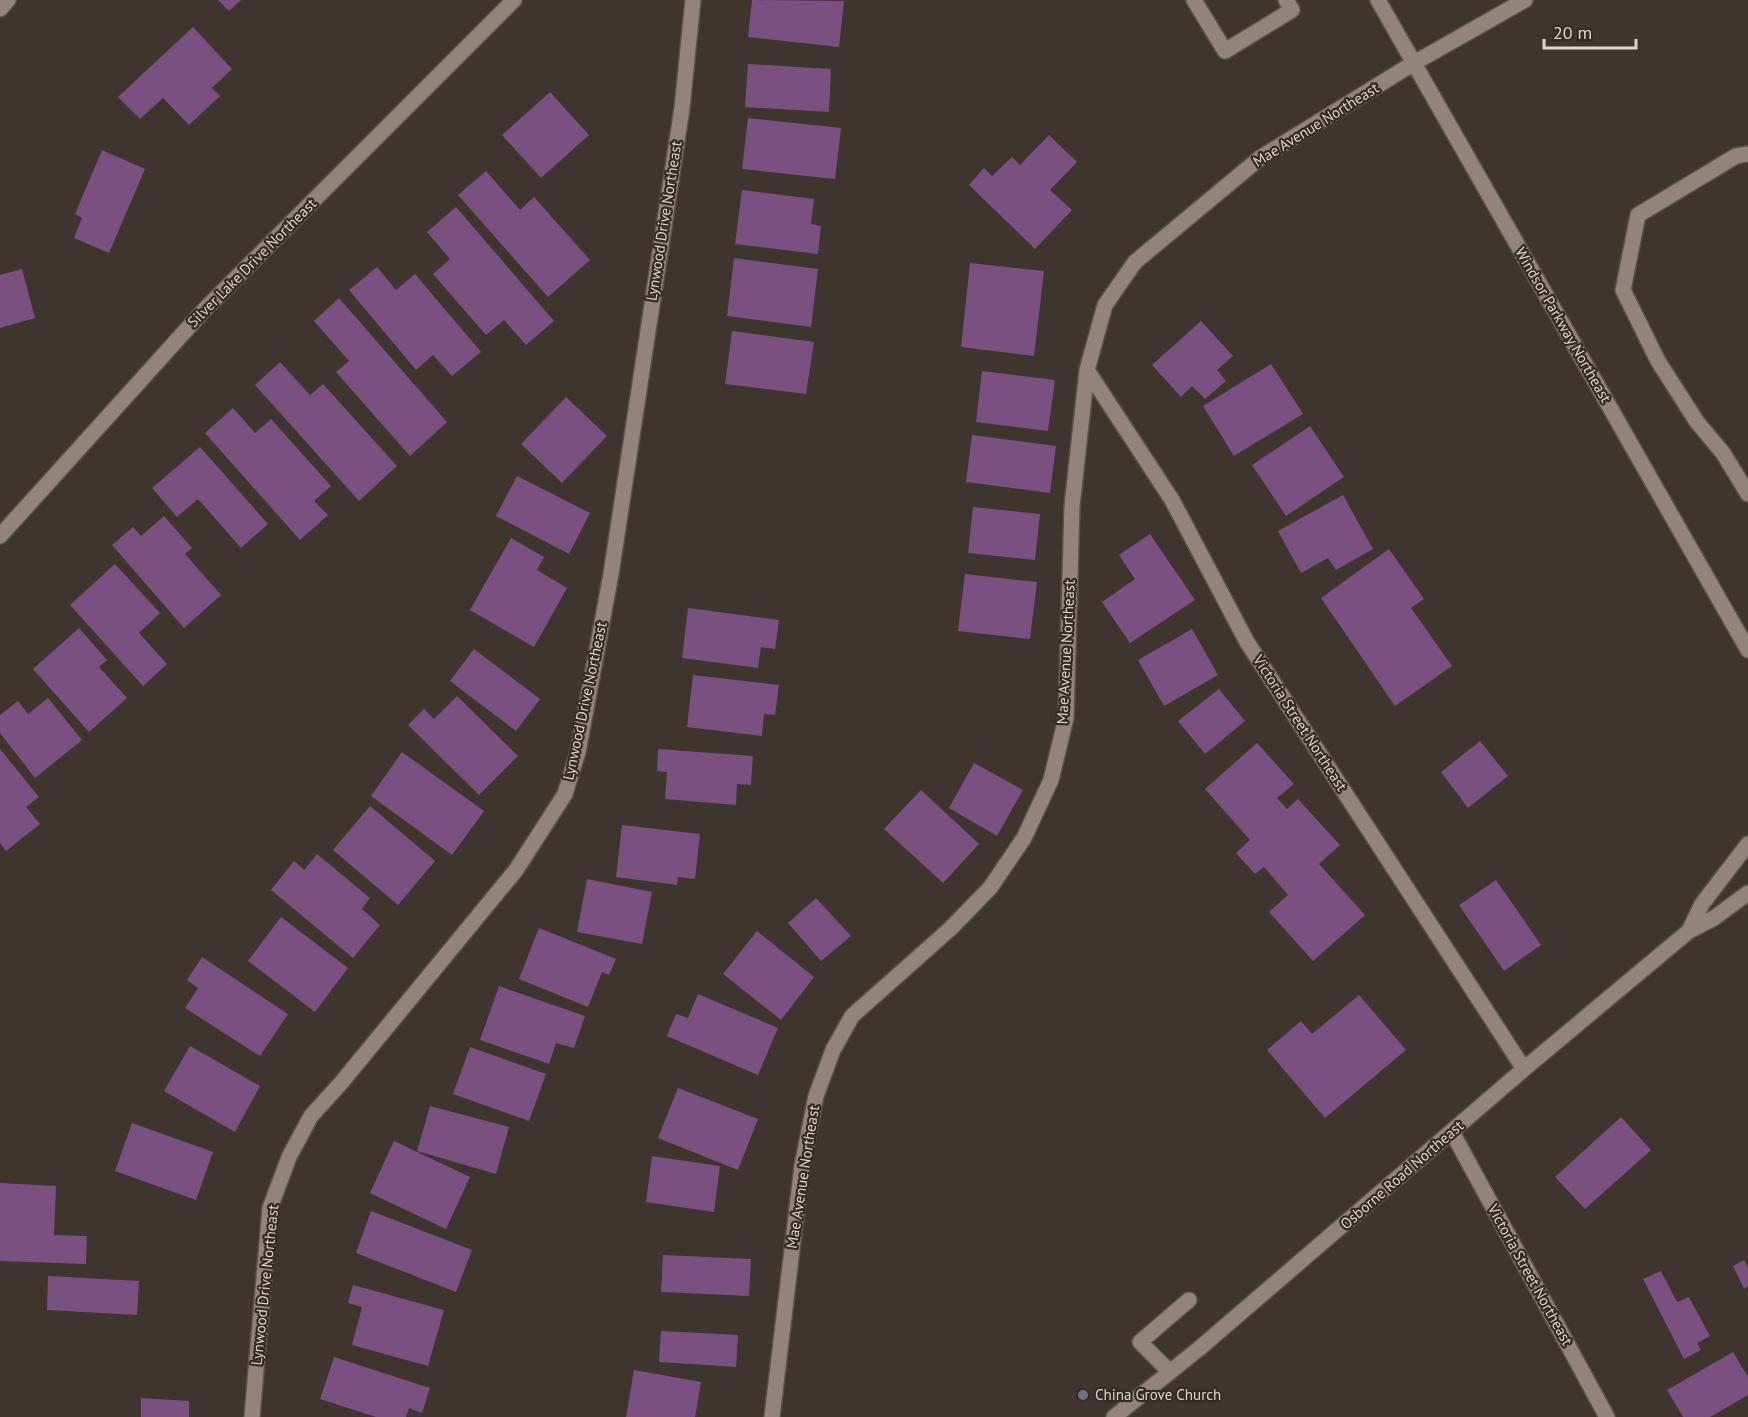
<svg xmlns="http://www.w3.org/2000/svg" width="1748" height="1417" font-family="'PT Sans',sans-serif">
	<style>
		.building { fill: #795080 }
		.lines { fill: none; stroke-linecap: round; stroke-linejoin: round }
		.minor-casing { stroke: #59514b; stroke-width: 18 }
		.minor { stroke: #90847d; stroke-width: 15 }
		.worship-dot { fill: #6b7280; stroke: #352b26; stroke-width: 2 }
		.labels { text-anchor: middle; stroke-width: 4.5; stroke-linejoin: round; paint-order: stroke }
		.street-label { font-size: 15px; fill: #dcd6d2; stroke: #352b26 }
		.poi-label { font-size: 15px; fill: #dcd6d2; stroke: #352b26; text-anchor: start }
	</style>
	<rect width="100%" height="100%" fill="#3f352f"/>
	<path class="building" d="M218 0H241L229 11Z
		M752 0 844 1 839 47 748 37Z
		M193 27 232 69 212 88 220 96 189 125 163 98 140 119 118 97Z
		M748 64 831 69 829 112 745 107Z
		M550 92 589 135 541 178 502 135Z
		M748 118 841 128 835 179 742 169Z
		M1049 135 1077 162 1050 190 1072 210 1035 249 969 185 984 168 992 176 1012 157 1020 165Z
		M102 150 145 169 109 253 74 238 82 218 75 214Z
		M486 171 520 210 534 197 590 260 548 297 458 195Z
		M742 190 814 199 811 224 821 226 818 254 735 244Z
		M456 207 554 321 526 345 504 320 486 335 433 274 450 259 427 232Z
		M734 258 818 269 811 327 727 316Z
		M970 263 1044 271 1034 356 961 347Z
		M377 267 396 290 415 274 481 352 452 376 433 355 416 370 349 290Z
		M22 269 35 318 0 328V275Z
		M339 298 447 422 410 456 336 372 349 361 314 321Z
		M1201 321 1233 356 1217 370 1226 381 1205 399 1192 386 1181 397 1152 365Z
		M732 331 814 342 806 394 725 384Z
		M280 362 310 395 323 384 397 466 359 501 255 385Z
		M1271 364 1303 414 1234 456 1203 406Z
		M982 371 1055 380 1048 431 976 422Z
		M566 397 607 436 562 483 521 444Z
		M233 408 255 433 271 419 331 486 314 501 328 515 300 540 205 433Z
		M1310 426 1344 477 1286 516 1252 465Z
		M972 435 1056 446 1050 493 966 482Z
		M200 447 268 524 241 548 198 499 177 517 152 488Z
		M517 476 590 513 569 554 496 516Z
		M1343 495 1373 549 1336 570 1328 558 1301 573 1278 531Z
		M973 507 1040 514 1035 560 968 553Z
		M164 516 192 548 185 554 221 595 184 628 112 545 133 527 141 536Z
		M1150 534 1195 600 1130 643 1102 602 1135 579 1119 555Z
		M511 538 544 557 537 570 567 588 534 647 470 610Z
		M1389 549 1424 599 1411 608 1452 666 1395 706 1321 598Z
		M115 564 160 613 139 633 167 664 143 686 70 605Z
		M965 574 1037 582 1030 639 958 631Z
		M688 608 779 620 775 649 761 647 758 668 682 658Z
		M79 628 107 660 99 667 127 698 89 732 33 669Z
		M1192 629 1218 675 1164 706 1138 660Z
		M474 649 540 699 516 731 450 681Z
		M693 675 779 685 775 715 764 714 762 736 687 727Z
		M1219 689 1245 721 1205 754 1178 721Z
		M457 696 518 756 479 795 408 725 424 709 434 719Z
		M48 698 82 740 35 778 0 733V715L18 701 28 714Z
		M1480 741 1508 776 1468 808 1441 772Z
		M1257 743 1294 784 1277 798 1287 809 1298 799 1340 845 1319 864 1365 915 1313 961 1269 912 1288 895 1264 867 1255 874 1236 853 1250 840 1205 789Z
		M0 749 39 797 26 807 40 824 6 851 0 843Z
		M658 749 753 756 751 785 737 784 736 805 665 799 667 772 657 771Z
		M402 752 484 811 452 855 371 796Z
		M974 763 1023 790 997 836 949 808Z
		M921 790 979 844 943 883 884 829Z
		M370 806 435 861 398 905 333 850Z
		M622 825 700 834 695 879 678 877 677 885 616 877Z
		M317 854 370 898 362 909 380 925 353 958 271 890 294 861 304 870Z
		M587 879 652 892 642 944 577 932Z
		M1496 880 1541 945 1504 971 1459 905Z
		M816 898 851 936 821 961 788 923Z
		M281 917 348 968 315 1012 248 961Z
		M539 928 616 959 609 975 602 972 588 1007 519 979Z
		M757 931 814 977 781 1020 723 974Z
		M202 957 288 1014 260 1056 185 1008 198 988 187 980Z
		M499 986 585 1016 574 1048 556 1043 549 1064 480 1040Z
		M698 994 778 1028 758 1075 667 1036 676 1014 688 1018Z
		M1359 995 1406 1050 1325 1118 1267 1050 1301 1021 1312 1034Z
		M190 1046 260 1086 235 1132 164 1091Z
		M470 1047 546 1074 529 1121 453 1094Z
		M678 1088 758 1119 738 1170 658 1138Z
		M430 1106 509 1127 496 1174 417 1151Z
		M1621 1117 1651 1150 1585 1209 1555 1177Z
		M132 1123 213 1152 196 1200 115 1171Z
		M394 1141 470 1177 446 1229 370 1193Z
		M652 1156 720 1166 714 1212 646 1202Z
		M0 1183 56 1186 54 1235 87 1236 86 1264 0 1261Z
		M371 1211 472 1250 456 1292 356 1253Z
		M663 1255 751 1259 749 1296 661 1292Z
		M1744 1260 1748 1268V1286L1744 1289 1733 1266Z
		M1661 1271 1677 1302 1689 1297 1710 1336 1697 1343 1701 1350 1684 1359 1643 1279Z
		M48 1276 139 1281 137 1315 47 1310Z
		M353 1285 444 1310 428 1366 352 1345 362 1307 348 1303Z
		M661 1331 738 1335 736 1367 659 1362Z
		M1733 1352 1748 1377V1395L1710 1417H1683L1667 1390Z
		M334 1357 430 1388 422 1413 409 1408 406 1417H376L320 1399Z
		M634 1370 701 1382 695 1417H626Z
		M141 1398 189 1401V1417H141Z"/>
	<g class="lines">
		<defs>
			<path id="minor" d="M1194 0 1225 51 1292 10 1286 0
				M1378 0 1748 650
				M0 9 8 0
				M1748 154 1736 156 1638 215 1623 290 1658 361 1697 422 1723 453 1748 494
				M1087 370 1172 500 1247 642 1524 1069
				M0 536 206 308 514 0
				M1689 931 1702 904 1748 844
				M1452 1132 1607 1417
				M1170 1372 1140 1342 1189 1300
				M252 1417 270 1208 289 1157 311 1116 341 1083 516 870 565 794 578 752 611 574 682 108 693 0
				M772 1417 802 1166 816 1096 833 1050 852 1016 950 929 990 888 1024 838 1051 780 1066 718 1072 506 1087 370 1105 305 1135 262 1260 158 1414 63 1525 0
				M1114 1417 1201 1347 1524 1069 1689 931 1714 918 1748 893"/>
		</defs>
		<use href="#minor" class="minor-casing"/>
		<use href="#minor" class="minor"/>
	</g>
	<circle class="worship-dot" cx="1083" cy="1395" r="6"/>
	<g class="labels">
		<g class="street-label">
			<text transform="translate(1316 125) rotate(-32)" y="5">Mae Avenue Northeast</text>
			<text transform="translate(664 221) rotate(-81)" y="5">Lynwood Drive Northeast</text>
			<text transform="translate(252 263) rotate(-45)" y="5">Silver Lake Drive Northeast</text>
			<text transform="translate(1563 325) rotate(60)" y="5">Windsor Parkway Northeast</text>
			<text transform="translate(1066 652) rotate(-87)" y="5">Mae Avenue Northeast</text>
			<text transform="translate(585 701) rotate(-78)" y="5">Lynwood Drive Northeast</text>
			<text transform="translate(1300 723) rotate(57)" y="5">Victoria Street Northeast</text>
			<text transform="translate(1402 1175) rotate(-41)" y="5">Osborne Road Northeast</text>
			<text transform="translate(803 1177) rotate(-81)" y="5">Mae Avenue Northeast</text>
			<text transform="translate(1530 1275) rotate(61)" y="5">Victoria Street Northeast</text>
			<text transform="translate(265 1285) rotate(-84)" y="5">Lynwood Drive Northeast</text>
		</g>
		<g class="poi-label">
			<text x="1095" y="1400">China Grove Church</text>
		</g>
	</g>
	<path d="M1544 39v9h92v-9" fill="none" stroke="#dcd6d2" stroke-width="3"/>
	<text x="1553" y="39" font-size="18" fill="#dcd6d2" stroke="#352b26" stroke-width="4.5" paint-order="stroke">20 m</text>
</svg>
